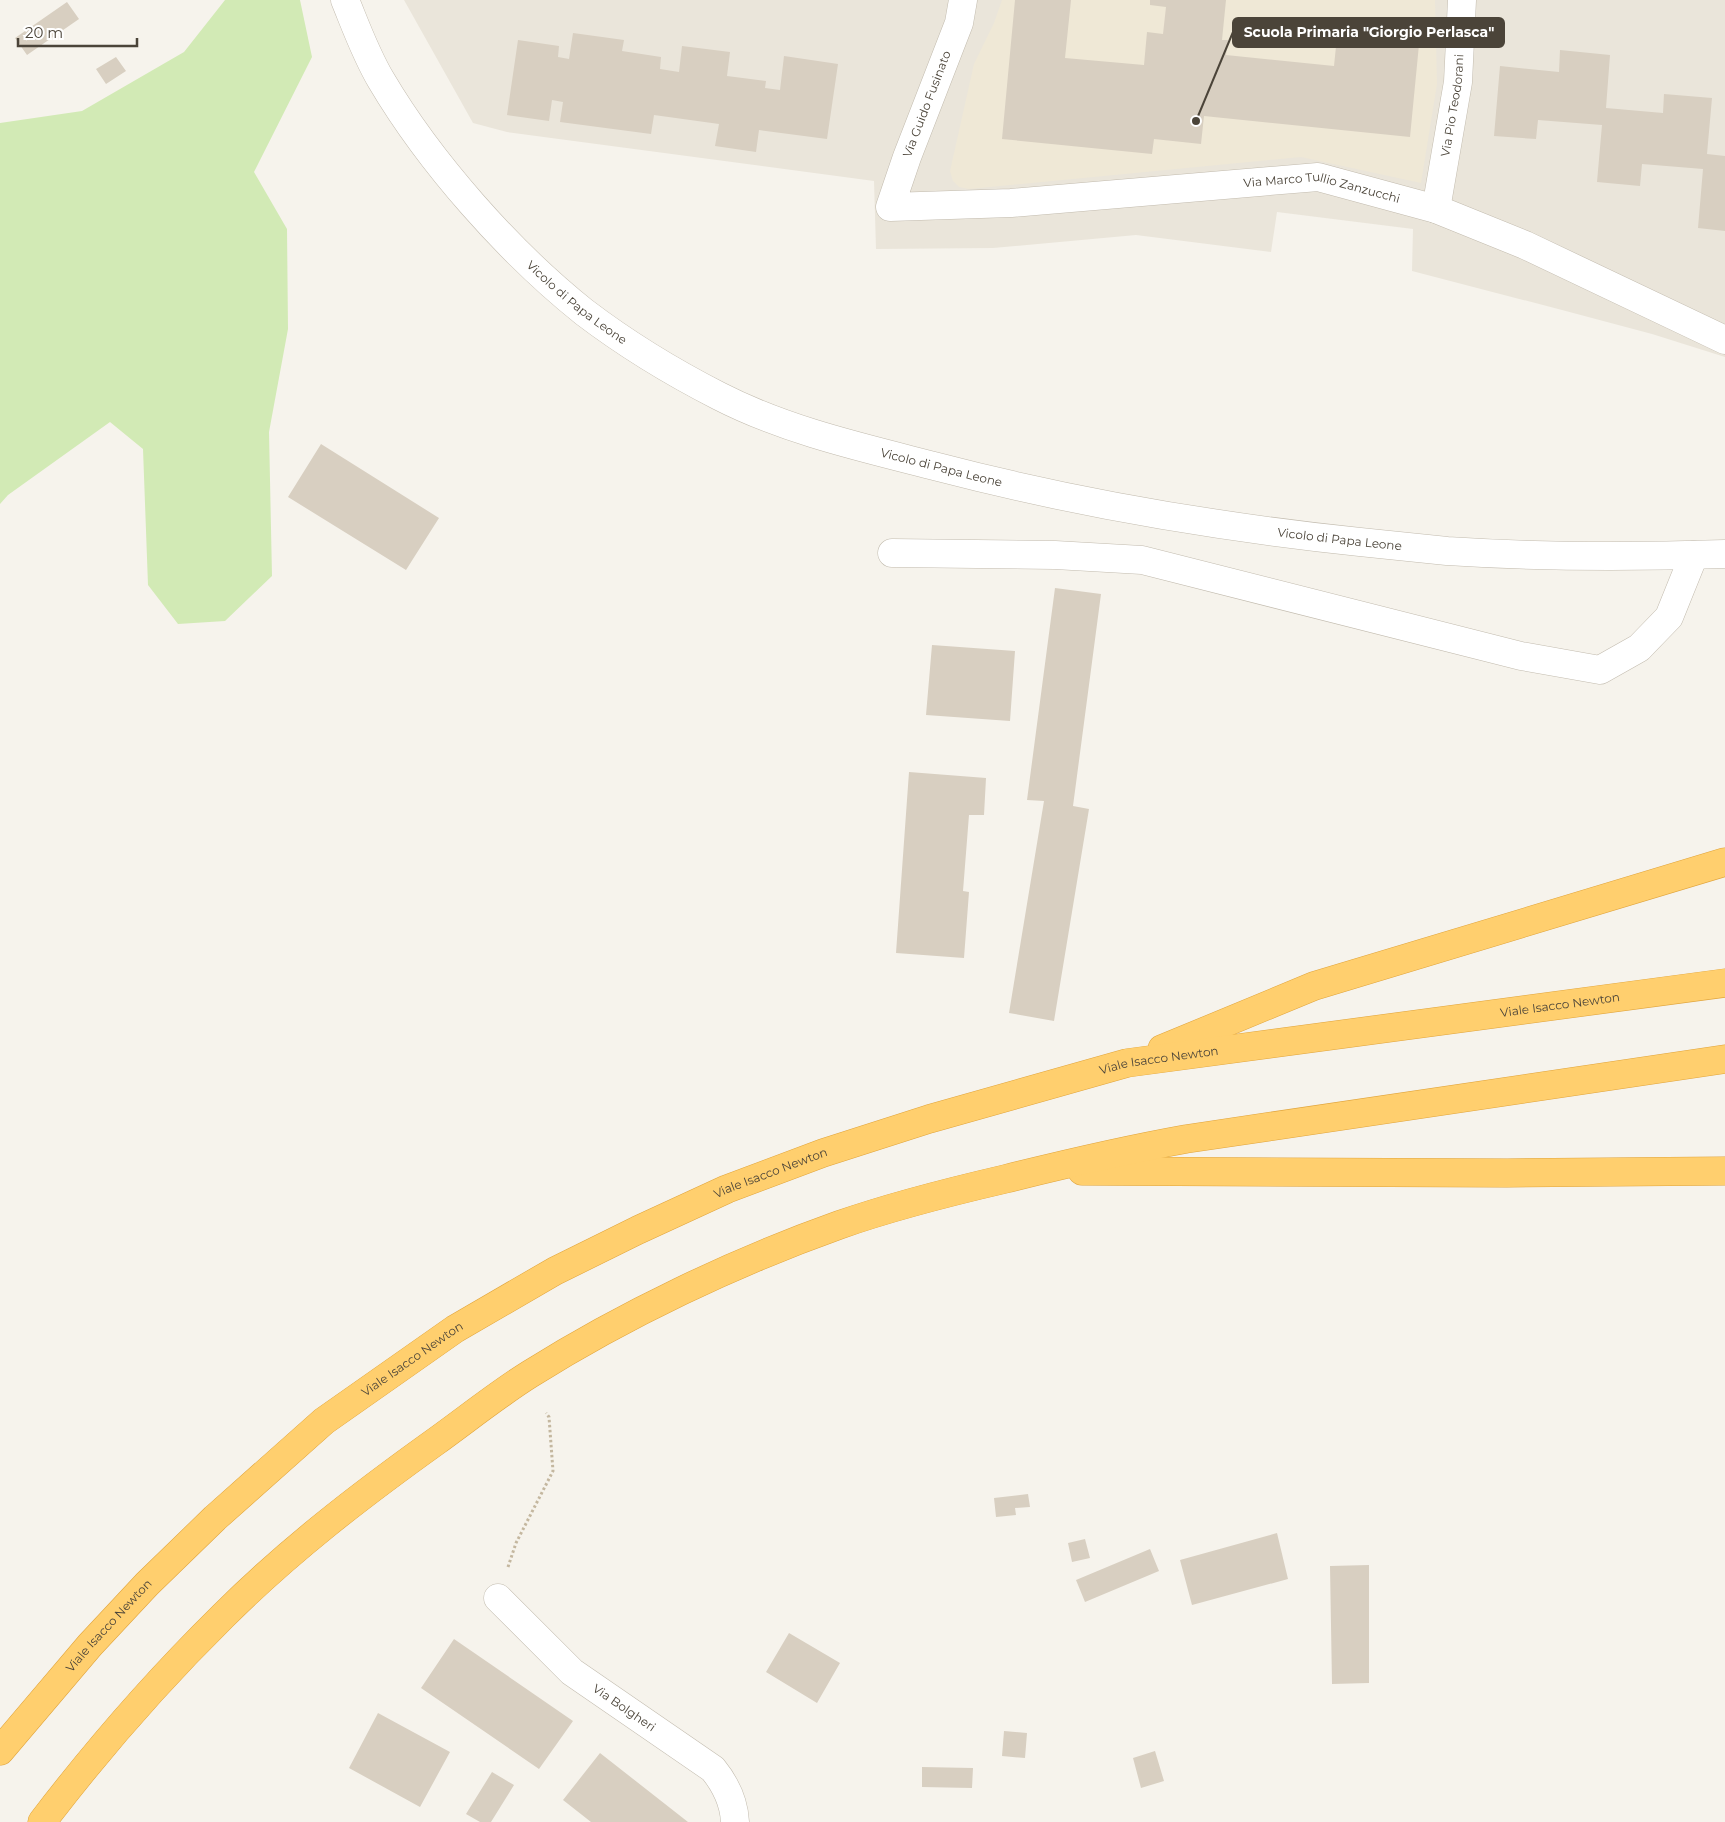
<svg xmlns="http://www.w3.org/2000/svg" width="1725" height="1822" font-family="Montserrat,sans-serif">
	<style>
		.residential { fill: #eae5da }
		.education { fill: #efe8d6 }
		.green { fill: #d2eab5 }
		.building { fill: #d8cfc1 }
		.lines { fill: none; stroke-linecap: round; stroke-linejoin: round }
		.minor-casing { stroke: #c2bbae; stroke-width: 29 }
		.highway-casing { stroke: #e0a43c; stroke-width: 29 }
		.path { stroke: #c4b79f; stroke-width: 3; stroke-dasharray: 2.5 2.5; stroke-linecap: butt }
		.minor { stroke: #fff; stroke-width: 28 }
		.highway { stroke: #ffcf6e; stroke-width: 28 }
		.labels { text-anchor: middle; stroke-width: 4; stroke-linejoin: round; paint-order: stroke }
		.street-label { font-size: 12px; fill: #4b4439; stroke: #fff }
		.leader { fill: none; stroke: #4b4439; stroke-width: 2 }
		.callout-dot { fill: #4b4439; stroke: #fff; stroke-width: 2 }
		.callout { fill: #4b4439; stroke: #4b4439; stroke-width: 2 }
		.callout-label { font-size: 14px; text-anchor: middle; font-weight: bold; fill: #fff }
	</style>
	<rect width="100%" height="100%" fill="#f6f3ec"/>
	<path class="residential" d="M404 0H1725V357L1652 334 1562 310 1412 271 1413 229 1277 212 1271 252 1136 235 993 248 876 249 874 181 507 132 473 123Z"/>
	<path class="education" d="M1002 0H1435L1437 84 1421 183 1301 157 969 189 959 187 953 181 950 171 974 64 994 23Z"/>
	<path class="green" d="M225 0H300L312 57 254 172 287 229 288 329 269 432 272 576 225 621 178 624 148 585 143 449 110 422 8 495 0 504V123L82 111 184 52Z"/>
	<path class="building" d="M1015 0H1071L1065 58 1144 65 1147 32 1163 34 1166 7 1150 5V0H1226L1222 40H1228L1226 55 1334 66 1339 17 1421 24 1410 137 1204 116 1201 144 1154 139 1152 154 1002 139Z
		M67 2 79 19 27 55 15 38Z
		M573 33 624 40 622 51 661 57 660 69 679 72 682 46 730 52 727 76 766 81 765 88 780 90 784 56 838 64 827 139 759 130 756 152 715 146 719 124 654 115 651 134 560 122 563 102 552 100 549 121 507 115 518 40 559 46 558 57 569 59Z
		M1560 50 1610 55 1606 108 1663 113 1664 94 1712 98 1707 154 1725 156V231L1698 228 1703 169 1642 164 1640 186 1597 182 1602 125 1538 120 1536 139 1494 136 1500 66 1559 72Z
		M116 57 126 71 106 84 96 69Z
		M321 444 439 518 406 570 288 497Z
		M1055 588 1101 594 1073 806 1089 809 1054 1021 1009 1013 1044 801 1027 800Z
		M932 645 1015 651 1010 721 926 715Z
		M909 772 986 778 984 815H969L963 891 969 892 964 958 896 953Z
		M1028 1494 1030 1507 1015 1508 1016 1515 996 1517 994 1498Z
		M1277 1533 1288 1579 1192 1605 1180 1560Z
		M1085 1539 1090 1558 1072 1562 1068 1543Z
		M1150 1549 1159 1571 1085 1602 1076 1580Z
		M1369 1565V1683L1332 1684 1330 1566Z
		M789 1633 840 1663 817 1703 766 1672Z
		M454 1639 573 1721 539 1769 421 1688Z
		M378 1713 450 1752 420 1807 349 1768Z
		M1004 1731 1027 1733 1025 1758 1002 1756Z
		M1155 1751 1164 1781 1141 1788 1133 1758Z
		M600 1753 688 1822H591L563 1800Z
		M922 1767 973 1768 972 1788 922 1787Z
		M492 1772 514 1785 491 1822H480L466 1814Z"/>
	<g class="lines">
		<defs>
			<g id="minor">
				<path id="s1" d="M345 0C356 27 366 55 381 80 430 163 509 252 584 312 626 344 672 372 719 396 787 431 864 448 938 467 1076 503 1218 527 1360 542 1389 545 1418 548 1447 551 1539 557 1633 557 1725 554"/>
				<path id="s2" d="M963 0 959 23 907 157 890 207 1011 203 1318 177 1436 209 1525 245 1725 340"/>
				<path id="s3" d="M1436 209 1458 82 1462 0"/>
				<path d="M892 553 1055 555 1142 560 1521 656 1600 670 1639 648 1669 617 1694 555"/>
				<path id="s4" d="M498 1598 572 1672 713 1769C726 1785 734 1801 735 1822"/>
			</g>
			<g id="highway">
				<path d="M1162 1049 1314 986 1725 862"/>
				<path d="M1082 1171 1507 1173 1725 1171"/>
				<path id="s5" d="M0 1751 90 1645 147 1584 215 1518 324 1421 455 1329 555 1271 638 1230 727 1189 823 1153 929 1119 1127 1063 1725 983"/>
				<path d="M42 1822C97 1750 158 1680 223 1616 288 1551 361 1495 435 1442 467 1419 498 1394 530 1374 624 1315 735 1262 839 1225 893 1206 949 1192 1005 1179 1065 1164 1125 1150 1186 1139L1725 1059"/>
			</g>
		</defs>
		<use href="#minor" class="minor-casing"/>
		<use href="#highway" class="highway-casing"/>
		<path class="path" d="M508 1567 516 1543 553 1471 549 1417 546 1413"/>
		<use href="#minor" class="minor"/>
		<use href="#highway" class="highway"/>
	</g>
	<g class="labels">
		<g class="street-label">
			<text transform="translate(927 104) rotate(-69)" y="4">Via Guido Fusinato</text>
			<text dy="4" stroke="none"><textPath href="#s3" startOffset="105">Via Pio Teodorani</textPath></text>
			<text dy="4" stroke="none"><textPath href="#s2" startOffset="654">Via Marco Tullio Zanzucchi</textPath></text>
			<text dy="4" stroke="none"><textPath href="#s1" startOffset="386">Vicolo di Papa Leone</textPath></text>
			<text dy="4" stroke="none"><textPath href="#s1" startOffset="791">Vicolo di Papa Leone</textPath></text>
			<text dy="4" stroke="none"><textPath href="#s1" startOffset="1196">Vicolo di Papa Leone</textPath></text>
			<text dy="4" stroke="none"><textPath href="#s5" startOffset="1786">Viale Isacco Newton</textPath></text>
			<text dy="4" stroke="none"><textPath href="#s5" startOffset="1381">Viale Isacco Newton</textPath></text>
			<text dy="4" stroke="none"><textPath href="#s5" startOffset="976">Viale Isacco Newton</textPath></text>
			<text dy="4" stroke="none"><textPath href="#s5" startOffset="571">Viale Isacco Newton</textPath></text>
			<text dy="4" stroke="none"><textPath href="#s5" startOffset="166">Viale Isacco Newton</textPath></text>
			<text dy="4" stroke="none"><textPath href="#s4" startOffset="168">Via Bolgheri</textPath></text>
		</g>
	</g>
	<path class="leader" d="M1196 121L1233 32"/>
	<circle class="callout-dot" cx="1196" cy="121" r="5"/>
	<rect class="callout" x="1233" y="18" width="271" height="29" rx="5"/>
	<g class="callout-label">
		<text x="1369" y="37">Scuola Primaria "Giorgio Perlasca"</text>
	</g>
	<path d="M18 38v8h119v-8" fill="none" stroke="#4b4439" stroke-width="2.5"/>
	<text x="25" y="38" font-size="15" fill="#4b4439" stroke="#ffffff" stroke-width="4" paint-order="stroke">20 m</text>
</svg>
